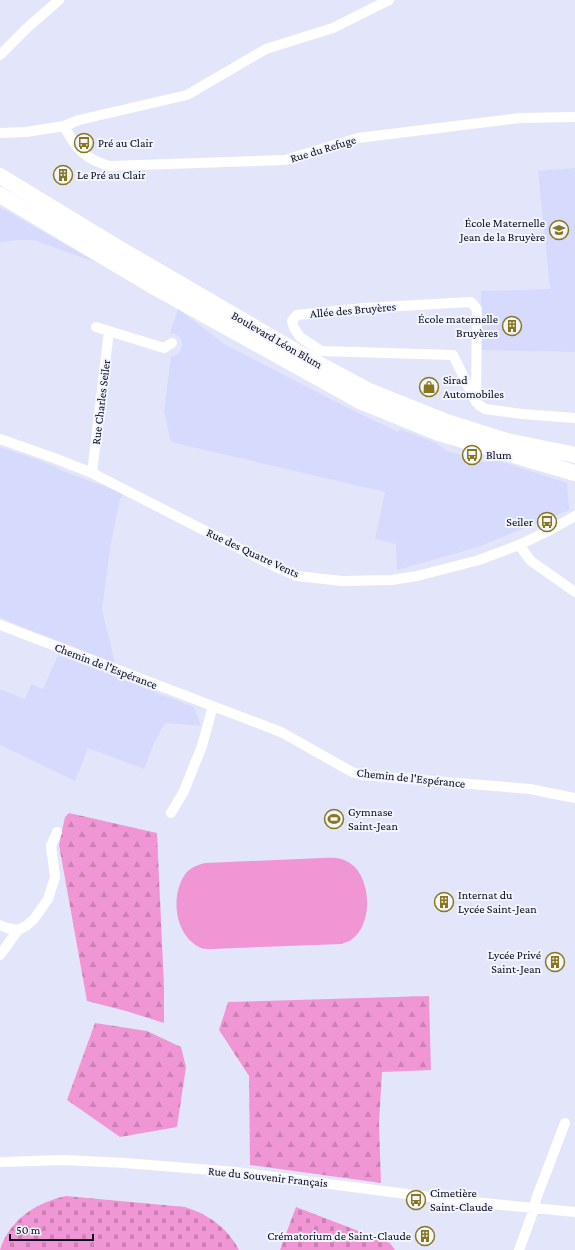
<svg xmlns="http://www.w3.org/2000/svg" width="575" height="1250" font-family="'Crimson Pro',serif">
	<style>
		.built { fill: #d6dafd }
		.grass { fill: #f196d5 }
		.forest { fill: url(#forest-firs) }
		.cemetery { fill: url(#cemetery-stones) }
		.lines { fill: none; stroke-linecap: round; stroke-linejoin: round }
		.minor { stroke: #fff; stroke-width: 10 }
		.primary { stroke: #fff; stroke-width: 16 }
		.labels { text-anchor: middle; stroke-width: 4; stroke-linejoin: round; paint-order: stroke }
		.poi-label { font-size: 12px; fill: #090a1b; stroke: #f2f4fe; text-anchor: start }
		.street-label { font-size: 12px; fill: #090a1b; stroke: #f2f4fe }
	</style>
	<defs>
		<pattern id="forest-firs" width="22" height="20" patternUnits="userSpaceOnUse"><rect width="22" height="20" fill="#f196d5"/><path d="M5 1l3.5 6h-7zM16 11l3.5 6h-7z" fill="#cd80b6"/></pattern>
		<pattern id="cemetery-stones" width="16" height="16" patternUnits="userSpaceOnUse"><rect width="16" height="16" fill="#f196d5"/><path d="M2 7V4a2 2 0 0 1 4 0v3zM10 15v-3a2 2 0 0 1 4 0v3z" fill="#cd80b6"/></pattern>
	</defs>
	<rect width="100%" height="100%" fill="#e3e6fa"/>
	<path class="built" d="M575 168V352L480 350 481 291 550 289 538 171Z
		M0 207 97 263 34 240H17L0 242Z
		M178 309 226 345 346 407 398 432 400 429 436 443 447 451 484 462 499 461 567 483 569 510 478 547 397 570 396 544 375 539 385 492 171 442 164 411 171 357 178 354 180 352 182 345V340L179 337 175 334 170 333Z
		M0 447 41 461 73 475 123 493 122 498H120L110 549 102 610 115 663 20 626 0 617Z
		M58 655 194 707 201 726 165 723 154 743 144 769 88 748 75 781 0 745V689L25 699 31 684 43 689Z"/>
	<path class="grass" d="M322 858C329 858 337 857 344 860 372 870 375 924 351 940 349 942 345 942 342 944L211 949C207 949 202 949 199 947 174 934 170 894 186 873 191 867 198 865 205 863Z"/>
	<path class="forest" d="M69 813 157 833 164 987V1023L126 1011 87 1001 59 845 65 817Z
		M429 996 431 1070 382 1072 379 1123 381 1183 250 1165 249 1076 219 1030 228 1002Z
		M95 1023 147 1031 181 1047 186 1067 177 1127 120 1137 67 1100Z"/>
	<path class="cemetery" d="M66 1196 185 1207C208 1214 228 1228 239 1250H0C9 1220 37 1202 66 1196Z
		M296 1207 390 1243 395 1250H280Z"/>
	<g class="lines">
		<path class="minor" d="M0 55 27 28 59 0
			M64 126C75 148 86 160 110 166L285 160 358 138 520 118 575 117
			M0 133 26 132 64 126 79 120 187 95 266 49 333 28 389 0
			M96 327 109 331
			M476 402 453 355 321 351 300 337 294 328 292 321 297 315 364 308 471 302 477 309 476 402 479 405 485 409 522 414 575 418
			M0 439 54 458 92 473 278 568 297 576 342 581 392 580 417 576 479 560 519 545 552 529 575 516
			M92 473 109 331 164 348 172 343
			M519 545 531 561 575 592
			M0 625 281 732 352 772 361 775 530 789 575 798
			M171 813 184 791 202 746 213 706
			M0 925 7 928 18 930
			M0 955 18 930 26 926 34 919 48 899 55 877 51 846 57 832
			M0 1162 64 1160 125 1163 236 1172 453 1200 575 1212
			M519 1250 534 1209 536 1199 565 1123"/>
		<path class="primary" d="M0 176 115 246 300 354 369 391 444 421 507 441 575 455
			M0 195 151 285 360 401 439 433 575 473"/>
	</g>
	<defs>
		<symbol id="bus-ring" viewBox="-11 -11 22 22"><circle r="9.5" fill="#f2f4fe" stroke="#88781d" stroke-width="1.5"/><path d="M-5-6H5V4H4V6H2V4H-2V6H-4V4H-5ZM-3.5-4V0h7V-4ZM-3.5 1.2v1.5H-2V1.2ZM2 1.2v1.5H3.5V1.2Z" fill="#88781d"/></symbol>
		<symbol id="building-ring" viewBox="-11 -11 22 22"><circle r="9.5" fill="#f2f4fe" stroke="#88781d" stroke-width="1.5"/><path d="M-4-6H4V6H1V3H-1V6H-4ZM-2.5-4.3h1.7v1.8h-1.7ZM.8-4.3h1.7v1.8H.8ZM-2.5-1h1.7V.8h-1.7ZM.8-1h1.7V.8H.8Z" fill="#88781d"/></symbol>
		<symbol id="school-ring" viewBox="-11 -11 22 22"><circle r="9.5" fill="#f2f4fe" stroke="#88781d" stroke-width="1.5"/><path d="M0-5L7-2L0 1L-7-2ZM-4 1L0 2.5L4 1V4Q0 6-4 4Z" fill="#88781d"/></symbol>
		<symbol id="shop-ring" viewBox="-11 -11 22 22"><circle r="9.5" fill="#f2f4fe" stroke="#88781d" stroke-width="1.5"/><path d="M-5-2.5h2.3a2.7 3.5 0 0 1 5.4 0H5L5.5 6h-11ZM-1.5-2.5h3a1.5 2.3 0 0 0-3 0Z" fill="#88781d"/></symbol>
		<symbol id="stadium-ring" viewBox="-11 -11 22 22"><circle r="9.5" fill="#f2f4fe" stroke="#88781d" stroke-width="1.5"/><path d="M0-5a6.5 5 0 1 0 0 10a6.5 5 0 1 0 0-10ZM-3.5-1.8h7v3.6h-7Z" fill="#88781d"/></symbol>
	</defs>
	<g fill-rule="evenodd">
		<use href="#bus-ring" x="73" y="132" width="22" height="22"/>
		<use href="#building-ring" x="52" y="164" width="22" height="22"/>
		<use href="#school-ring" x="548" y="219" width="22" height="22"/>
		<use href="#building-ring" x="501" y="315" width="22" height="22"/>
		<use href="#shop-ring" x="418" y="376" width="22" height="22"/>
		<use href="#bus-ring" x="461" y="444" width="22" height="22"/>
		<use href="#bus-ring" x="536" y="511" width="22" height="22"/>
		<use href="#stadium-ring" x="323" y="808" width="22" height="22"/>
		<use href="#building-ring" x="433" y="891" width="22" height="22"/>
		<use href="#building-ring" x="544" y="951" width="22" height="22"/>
		<use href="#bus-ring" x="405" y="1189" width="22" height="22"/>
		<use href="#building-ring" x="414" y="1225" width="22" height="22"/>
	</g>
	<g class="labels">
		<g class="poi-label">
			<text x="98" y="147">Pré au Clair</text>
			<text x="77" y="179">Le Pré au Clair</text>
			<text x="545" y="227" text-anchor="end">École Maternelle<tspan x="545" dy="14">Jean de la Bruyère</tspan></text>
			<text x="498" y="323" text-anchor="end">École maternelle<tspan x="498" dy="14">Bruyères</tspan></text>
			<text x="443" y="384">Sirad<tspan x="443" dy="14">Automobiles</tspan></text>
			<text x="486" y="459">Blum</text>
			<text x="533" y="526" text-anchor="end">Seiler</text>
			<text x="348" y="816">Gymnase<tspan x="348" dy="14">Saint-Jean</tspan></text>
			<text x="458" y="899">Internat du<tspan x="458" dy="14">Lycée Saint-Jean</tspan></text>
			<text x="541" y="959" text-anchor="end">Lycée Privé<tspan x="541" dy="14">Saint-Jean</tspan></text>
			<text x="430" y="1197">Cimetière<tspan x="430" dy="14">Saint-Claude</tspan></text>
			<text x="411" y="1240" text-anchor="end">Crématorium de Saint-Claude</text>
		</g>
		<g class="street-label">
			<text transform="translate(323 149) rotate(-17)" y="4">Rue du Refuge</text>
			<text transform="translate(353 310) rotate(-5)" y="4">Allée des Bruyères</text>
			<text transform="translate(277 340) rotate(30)" y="4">Boulevard Léon Blum</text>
			<text transform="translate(101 402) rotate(-83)" y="4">Rue Charles Seiler</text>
			<text transform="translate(253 553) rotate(25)" y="4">Rue des Quatre Vents</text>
			<text transform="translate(106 666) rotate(21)" y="4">Chemin de l'Espérance</text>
			<text transform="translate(411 778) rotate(6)" y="4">Chemin de l'Espérance</text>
			<text transform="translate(268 1177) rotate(6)" y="4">Rue du Souvenir Français</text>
		</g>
	</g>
	<path d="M10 1234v6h83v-6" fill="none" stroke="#090a1b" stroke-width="2"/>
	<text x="16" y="1234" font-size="12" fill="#090a1b" stroke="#f2f4fe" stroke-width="3" paint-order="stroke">50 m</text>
</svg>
